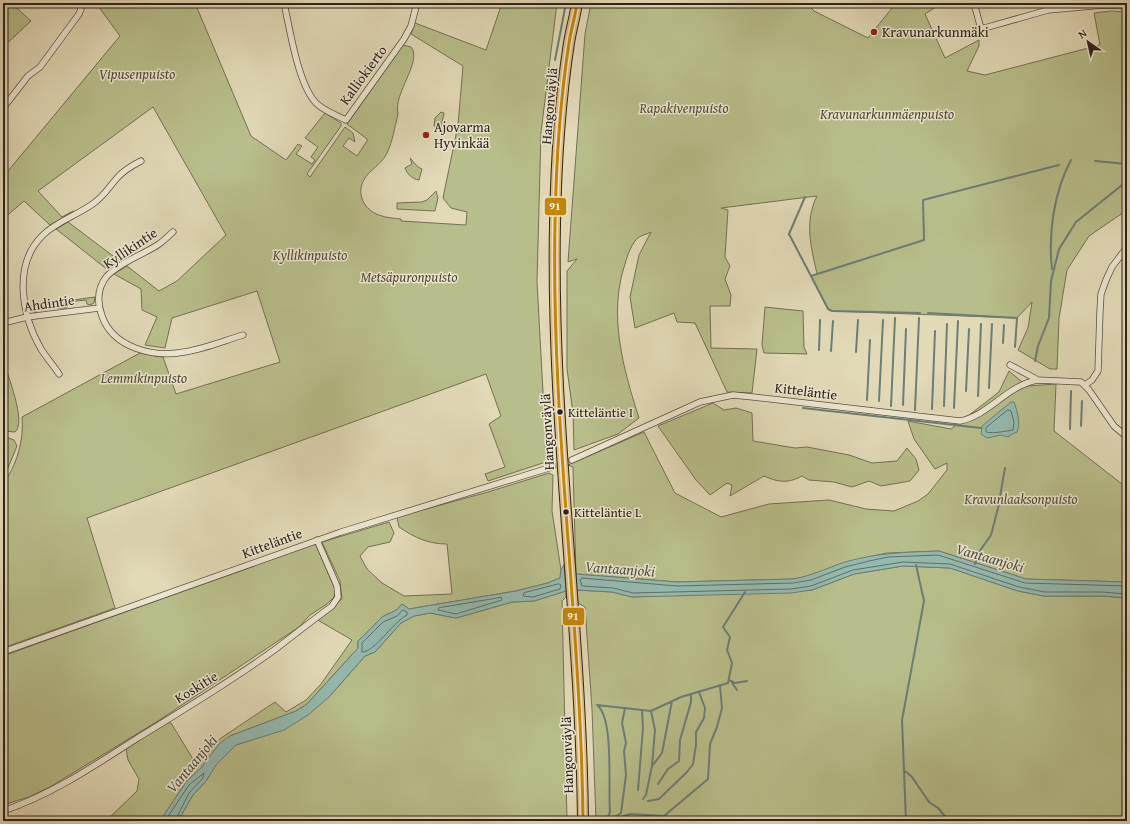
<svg xmlns="http://www.w3.org/2000/svg" width="1130" height="824" font-family="'Gentium Book Plus',serif">
	<style>
		.green { fill: #b8be8b; stroke: #737053 }
		.water { fill: #95bab1; stroke: #6c7e75 }
		.lines { fill: none; stroke-linecap: round; stroke-linejoin: round }
		.shore { stroke: #626e66; stroke-width: 1 }
		.stream { stroke: #6c7e75; stroke-width: 2 }
		.street-tunnel { stroke: #beb598; stroke-width: 5.5; stroke-dasharray: 5.5 3; stroke-linecap: butt }
		.street-casing { stroke: #5b5042; stroke-width: 7 }
		.highway-casing { stroke: #2e231b; stroke-width: 12 }
		.street { stroke: #ece6d0; stroke-width: 5.5 }
		.highway { stroke: #e1bc7c; stroke-width: 10 }
		.bus-1-casing { stroke: #ece6d0; stroke-width: 6 }
		.bus-1 { stroke: #c58507; stroke-width: 3 }
		.poi-dot { fill: #8f2418; stroke: #ece6d0; stroke-width: 1.5 }
		.bus-dot { fill: #2e231b; stroke: #ece6d0; stroke-width: 1.5 }
		.labels { text-anchor: middle; stroke-width: 3; stroke-linejoin: round; paint-order: stroke }
		.bus-label { font-size: 13px; fill: #2e231b; stroke: #ece6d0; text-anchor: start }
		.poi-label { font-size: 14px; fill: #2e231b; stroke: #ece6d0; text-anchor: start }
		.park-label { font-size: 14px; font-style: italic; fill: #504a37; stroke: #ece6d0 }
		.street-label { font-size: 14px; fill: #2e231b; stroke: #ece6d0 }
		.water-label { font-size: 15px; font-style: italic; fill: #4d5048; stroke: #ece6d0 }
		.line-badge { stroke: #ece6d0; stroke-width: 1.5 }
		.badge-label { font-size: 11px; text-anchor: middle; font-weight: bold; fill: #fff }
	</style>
	<rect width="100%" height="100%" fill="#e2d9b7"/>
	<filter id="stains"><feTurbulence type="fractalNoise" baseFrequency=".005" numOctaves="4"/><feColorMatrix values="0 0 0 0 .2 0 0 0 0 .09 0 0 0 0 .02 0 0 0 .5 -.17"/></filter>
	<radialGradient id="worn" r=".72"><stop offset=".6" stop-color="#630" stop-opacity="0"/><stop offset="1" stop-color="#630" stop-opacity=".3"/></radialGradient>
	<path class="green" d="M3 3H11L31 21 3 47Z
		M96 3H195L251 136 286 160 298 144 302 146 296 154 312 164 315 160 311 157 318 147 305 138 325 113 341 123V126L307 174 310 177 345 127 353 133 355 142 349 138 343 146 357 156 367 141V139L347 124 403 45 411 47C423 61 393 93 398 114 395 127 392 144 386 155 380 165 370 170 365 178 355 193 364 210 379 215 386 218 394 218 401 219V221L466 225 467 212 451 208 443 198 458 125 463 66 411 34 415 23 486 50 502 3H557L541 132 537 282 546 447 552 460 488 481 485 474 505 467 489 424 501 416 486 374 87 518 115 608 3 648V484C17 465 24 440 22 417L140 353 163 357 176 394 280 362 257 291 172 318 165 348 145 345 157 317 142 310 141 289 114 274 127 266 159 291 177 281 226 235 153 107 38 191 62 217 73 211 72 213 50 225 24 201 3 219V177L120 36Z
		M591 3H806L814 11 868 38 896 3H942L925 14 945 58 979 40V46L967 71 985 75 1100 45 1094 13 1111 11 1127 12V210L1089 236 1067 270 1059 318 1057 369H1050L1018 350 1028 328 1032 302 1017 318 832 311 828 309 811 276 817 274C811 247 804 222 817 196L721 208 728 210 725 257 730 266 725 279 731 295 730 306H710L711 348 757 349 752 393 727 392 695 323 677 322 674 313 635 328 630 297 639 255 651 232C648 234 642 235 639 237 632 242 627 256 625 264 608 314 623 368 639 418L618 434 574 450 573 413 567 369V271L577 259 568 262 585 34Z
		M441 112 444 113 441 128 434 126 435 118Z
		M410 158 418 167 422 169 419 180C412 179 408 175 405 168L412 164Z
		M436 191 438 198 435 211 397 209V203L422 202 427 200Z
		M68 222 121 262 108 270 56 229Z
		M95 297 94 303 90 305 87 304 86 300 67 302V308H57L56 304 35 307 36 313 29 309V306Z
		M765 307 803 311 804 347 807 354 764 353 762 345Z
		M3 360C7 373 27 423 15 432L4 431Z
		M1009 371 1027 386 1056 384 1054 431 1127 488V582L1026 579 939 551 887 553 868 557 844 563 810 576 793 579 677 582 576 574 573 467 568 465 644 432 675 493 721 517 769 504 829 500 866 509 894 511 918 501 928 494 947 470V463L935 469 914 439 908 421 951 429 999 392Z
		M713 403 724 410 736 408 752 413 753 441 795 448 807 447 849 455 872 463 897 461 907 448 916 459 919 470 910 481 881 486 869 481 852 487 834 482 809 480 802 476C787 484 778 482 764 476L730 496 732 485 727 483 710 495 696 480 658 426Z
		M3 436 14 440 17 446 3 480Z
		M549 473 553 475 552 511 561 570 560 578 548 583 516 591 409 609 402 604C394 614 389 612 381 618 373 626 366 634 358 641V648L307 704 296 711 230 736 201 768 186 782 160 821H106L137 791 139 779 128 760 126 748 165 723H171L196 764 221 738 275 702 286 712 306 700 321 684 352 640 316 619 342 599 340 581 322 542 389 522 394 533 390 542 368 547 360 556 367 569 382 583 404 596 452 594 447 544C429 544 415 538 399 527L397 517 488 492Z
		M313 544 316 545 335 589 334 597 327 604 310 615 299 627 158 721 50 787 29 797 3 805V656Z
		M903 566 950 568 1018 591 1044 596H1102L1127 598V821H596L592 709 585 607 578 603 577 590 612 592 632 597 812 590 854 574Z
		M566 591V597L562 601 567 821H178L193 795 206 781 216 765 236 745 257 738 329 697 365 656 375 652 401 623 414 616 430 613 456 618 512 602 534 601Z"/>
	<path class="water" d="M1011 402H1014C1017 410 1021 424 1017 432L1010 435 1009 437 1001 435 987 438 981 434 982 426Z
		M939 551 1026 579 1127 582V598L1102 596H1044L1018 591 950 568 903 566 854 574 812 590 791 593 632 597 612 592 577 590 576 574 677 582 793 579C811 576 827 568 845 562 876 553 907 552 939 551Z
		M564 564 566 591 534 601 512 602 456 618 430 613 414 616 401 623 375 652 365 656 329 697 308 715 284 730 236 745 216 765 206 781 193 795 178 821H160L186 782 201 768 219 744 230 736 296 711 307 704 358 648V641C366 634 373 626 381 618 389 612 394 614 402 604L409 609 516 591 548 583 560 578 561 570Z"/>
	<g class="lines">
		<path class="shore" d="M1008 410 1011 411 1014 422 1013 430C1006 431 993 434 986 432V428Z
			M559 584 561 585 560 589 533 597 523 596 524 593Z
			M1127 586 1025 583 938 555 888 557 869 561 845 567 811 580 793 583 677 586 582 578 580 580 582 586 613 588 633 593 791 589 811 586 853 570 903 562 950 564 1019 587 1045 592H1102L1127 594
			M497 598 501 597 502 600 456 614 438 610 439 608Z
			M403 610 407 612V615C392 623 375 652 362 652V643L383 622 397 616Z
			M165 821 189 785 204 773 203 778 189 793 175 821"/>
		<path class="stream" d="M555 60 566 3
			M1095 161 1127 164
			M805 197 789 234 811 276 924 240 923 200 1059 165
			M1052 269C1048 233 1054 192 1071 160
			M811 276 828 309 832 311 920 313
			M928 313 1017 318 1015 347
			M1003 343 1004 325
			M819 350 820 320
			M831 351 833 321
			M856 352 858 320
			M1035 361 1038 346 1049 318 1051 281 1059 249 1076 222 1127 181
			M989 388 992 324
			M966 391 969 329
			M978 396 981 324
			M867 400 870 340
			M879 401 883 320
			M903 405 906 329
			M891 406 895 318
			M944 406 947 324
			M803 408 981 428
			M954 408 958 321
			M932 409 935 331
			M915 410 919 318
			M1081 426 1082 401
			M1070 429 1071 391
			M975 564 979 552 991 535 998 508 1005 468
			M729 680 735 683 747 681
			M732 683 737 690
			M597 705 651 711 681 697 728 683 732 663 727 650 730 637 723 627 745 592
			M598 706C614 720 608 789 610 812L607 819
			M653 765 662 753 672 701
			M905 771 912 777 929 802 938 808 949 821
			M658 784 668 769 679 761 680 740 691 702V695
			M638 790 643 728 642 710
			M643 799 646 795 652 766 655 730 651 711
			M648 801 659 799 687 772 693 764 696 745V732L704 718 705 708 699 692
			M615 817 621 813 626 775 624 751 626 743 622 723 625 708
			M618 818 630 814 664 816 708 779 710 744 717 727 722 708 720 686
			M906 821 902 720 924 601 916 565"/>
		<path class="street-tunnel" d="M552 467 572 460"/>
		<defs>
			<path id="street" d="M284 3C290 30 298 84 316 103 324 111 336 115 346 120L404 39 411 26 417 3
				M974 3 981 29 1048 10 1104 5 1127 6
				M3 108 28 76 40 67 79 14 81 9 79 3
				M173 232C168 236 164 241 159 244 143 255 120 262 107 276 97 288 97 302 102 316 113 348 154 358 184 352 204 349 223 341 243 335
				M3 323 27 317 99 308
				M1010 365 1038 380 1081 382 1089 390 1114 426 1127 437
				M59 374C53 365 46 357 41 349 22 316 12 265 43 235 57 221 78 215 94 203 104 196 109 187 117 178 123 171 133 165 141 161
				M1085 385 1092 380 1098 371 1100 311 1101 294 1106 280 1112 267 1127 247
				M572 460 700 402 733 395 753 397 960 421C990 415 1007 385 1038 380
				M3 652 341 532 552 467
				M3 811C51 795 94 766 136 739 183 710 232 681 277 648 295 634 313 620 332 606L338 597 337 586 317 540"/>
			<path id="highway" d="M577 3C575 17 571 30 569 43 560 101 556 166 555 224 551 424 581 622 583 821"/>
		</defs>
		<use href="#street" class="street-casing"/>
		<use href="#highway" class="highway-casing"/>
		<use href="#street" class="street"/>
		<use href="#highway" class="highway"/>
		<defs>
			<path id="bus-1" d="M577 3C575 17 571 30 569 43 560 101 556 166 555 224 551 424 581 622 583 821"/>
		</defs>
		<use href="#bus-1" class="bus-1-casing"/>
		<use href="#bus-1" class="bus-1"/>
	</g>
	<g class="poi-dot">
		<circle cx="874" cy="32" r="4"/>
		<circle cx="426" cy="135" r="4"/>
	</g>
	<g class="bus-dot">
		<circle cx="560" cy="412" r="3.5"/>
		<circle cx="566" cy="512" r="3.5"/>
	</g>
	<g class="labels">
		<g class="bus-label">
			<text x="568" y="417">Kitteläntie I</text>
			<text x="574" y="517">Kitteläntie L</text>
		</g>
		<g class="poi-label">
			<text x="882" y="37">Kravunarkunmäki</text>
			<text x="434" y="132">Ajovarma<tspan x="434" dy="16">Hyvinkää</tspan></text>
		</g>
		<g class="park-label">
			<text x="137" y="79">Vipusenpuisto</text>
			<text x="684" y="113">Rapakivenpuisto</text>
			<text x="887" y="119">Kravunarkunmäenpuisto</text>
			<text x="310" y="260">Kyllikinpuisto</text>
			<text x="409" y="282">Metsäpuronpuisto</text>
			<text x="144" y="383">Lemmikinpuisto</text>
			<text x="1021" y="504">Kravunlaaksonpuisto</text>
		</g>
		<g class="street-label">
			<text transform="translate(363 75) rotate(-54)" y="5">Kalliokierto</text>
			<text transform="translate(549 106) rotate(-85)" y="5">Hangonväylä</text>
			<text transform="translate(130 248) rotate(-34)" y="5">Kyllikintie</text>
			<text transform="translate(49 303) rotate(-8)" y="5">Ahdintie</text>
			<text transform="translate(806 391) rotate(7)" y="5">Kitteläntie</text>
			<text transform="translate(547 432) rotate(-93)" y="5">Hangonväylä</text>
			<text transform="translate(272 543) rotate(-20)" y="5">Kitteläntie</text>
			<text transform="translate(196 687) rotate(-32)" y="5">Koskitie</text>
			<text transform="translate(567 755) rotate(-92)" y="5">Hangonväylä</text>
		</g>
		<g class="water-label">
			<text transform="translate(990 558) rotate(16)" y="5">Vantaanjoki</text>
			<text transform="translate(620 569) rotate(4)" y="5">Vantaanjoki</text>
			<text transform="translate(192 764) rotate(-50)" y="5">Vantaanjoki</text>
		</g>
	</g>
	<g class="line-badge">
		<rect x="544" y="197" width="23" height="19" rx="4" fill="#c58507"/>
		<rect x="562" y="607" width="23" height="19" rx="4" fill="#c58507"/>
	</g>
	<g class="badge-label">
		<text x="555" y="210">91</text>
		<text x="573" y="620">91</text>
	</g>
	<rect width="1130" height="824" fill="none" stroke="#e2d9b7" stroke-width="16"/>
	<rect x="4" y="4" width="1122" height="816" fill="none" stroke="#2e231b" stroke-width="2"/>
	<rect x="8" y="8" width="1114" height="808" fill="none" stroke="#2e231b"/>
	<g transform="translate(1088 42) rotate(326)" stroke="#ece6d0" stroke-width="3" paint-order="stroke">
	<path d="M0-3L7 15L0 10L-7 15Z" fill="#2e231b"/>
	<text y="-6" font-size="11" font-weight="bold" text-anchor="middle" fill="#2e231b">N</text>
	</g>
	<rect width="100%" height="100%" filter="url(#stains)"/>
	<rect width="100%" height="100%" fill="url(#worn)"/>
</svg>
